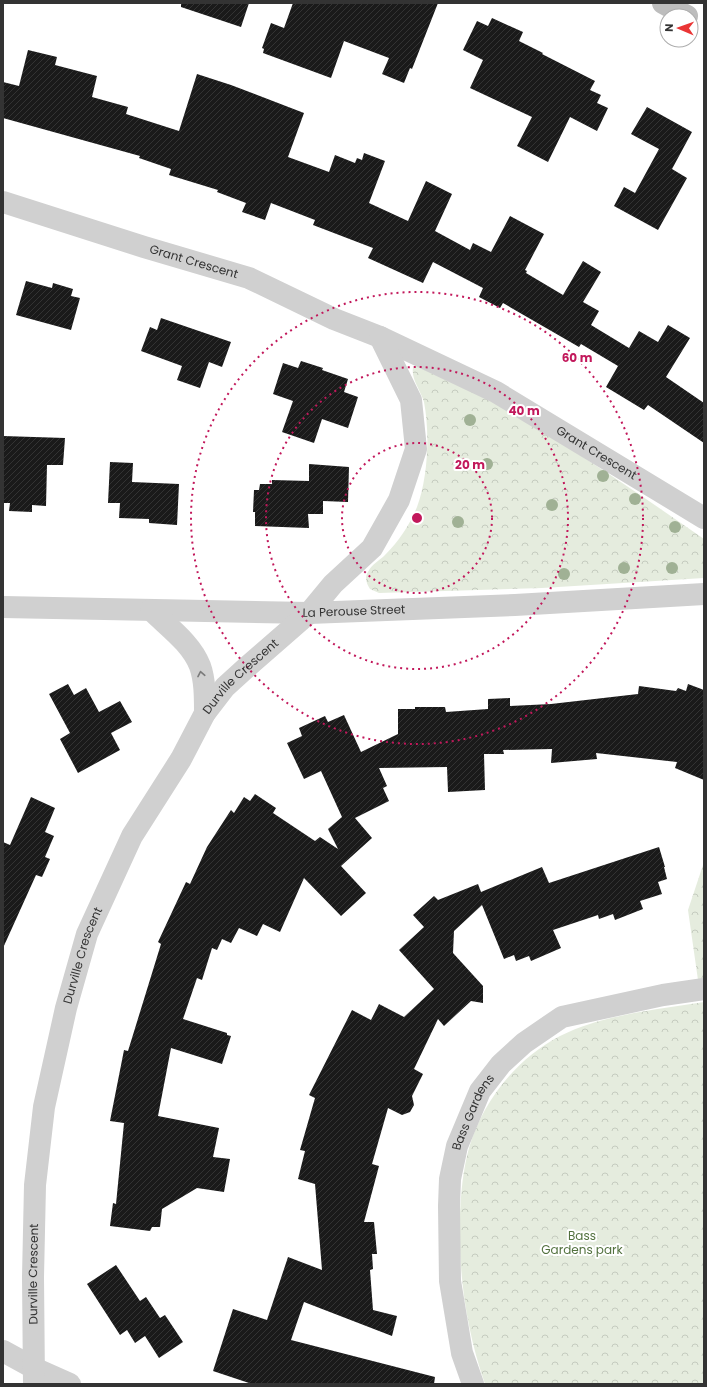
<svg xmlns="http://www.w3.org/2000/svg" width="707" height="1387" font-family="Poppins,sans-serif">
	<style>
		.forest { fill: url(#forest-crowns) }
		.building { fill: url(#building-hatch) }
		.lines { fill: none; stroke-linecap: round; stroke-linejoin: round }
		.street { stroke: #d0d0d0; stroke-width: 22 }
		.secondary { stroke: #bdbdbd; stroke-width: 22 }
		.tree { fill: #a0b195 }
		.oneway { stroke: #7a7a7a }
		.ring { fill: none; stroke: #c2185b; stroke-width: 2; stroke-dasharray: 2 4 }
		.labels { text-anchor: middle; stroke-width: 4; stroke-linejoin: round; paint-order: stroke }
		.street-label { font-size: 12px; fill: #333; stroke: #fff }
		.park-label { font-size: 12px; fill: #52713e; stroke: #fff }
		.centre { fill: #c2185b; stroke: #fff; stroke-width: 2 }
		.ring-label { font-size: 12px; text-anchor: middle; font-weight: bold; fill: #c2185b; stroke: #fff; stroke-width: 4; stroke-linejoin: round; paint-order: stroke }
	</style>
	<defs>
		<pattern id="forest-crowns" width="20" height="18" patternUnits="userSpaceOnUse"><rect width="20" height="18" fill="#e5ecde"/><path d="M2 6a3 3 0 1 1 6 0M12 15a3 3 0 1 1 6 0" fill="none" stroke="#c5cbbf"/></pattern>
		<pattern id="building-hatch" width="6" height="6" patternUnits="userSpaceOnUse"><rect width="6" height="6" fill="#1a1a1a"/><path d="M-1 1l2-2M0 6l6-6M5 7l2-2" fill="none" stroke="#333"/></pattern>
	</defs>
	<rect width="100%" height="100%" fill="#fff"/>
	<path class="forest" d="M416 366C438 376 461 385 482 396 559 439 632 489 704 539V578L542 588 379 593 370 589C367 584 364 578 368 572 371 565 380 560 385 555 399 541 409 526 417 507 428 478 430 433 424 402 421 391 411 379 413 368Z
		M704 862V979L698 980 688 910Z
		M704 1002V1384H485C466 1329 458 1272 460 1214 461 1192 463 1170 469 1148 483 1101 516 1059 560 1036 604 1014 656 1010 704 1002Z"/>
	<path class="building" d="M181 3H249L241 27 181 7Z
		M293 3H438L412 69 410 68 404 83 382 74 389 58 344 41 331 78 263 53 264 49 262 48 271 23 284 28Z
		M492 18 523 32 519 41 543 53 542 54 595 81 590 90 601 95 597 103 608 108 597 131 570 117 548 162 517 146 532 117 470 88 483 60 463 50 477 21 488 26Z
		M28 50 57 57 55 65 97 76 92 97 128 107 126 114 179 131 197 74 231 85 304 113 288 157 329 172 335 155 355 163 357 158 362 160 364 153 385 161 369 203 408 221 426 181 452 194 435 231 470 250 473 243 491 252 510 216 544 234 525 270 527 271 526 273 563 295 583 261 601 272 583 302 599 311 591 325 629 348 639 331 658 342 668 325 690 338 666 377 704 403V443L648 405 644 410 606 387 618 366 581 344 579 347 503 303 500 308 479 297 483 288 433 262 423 283 368 258 373 248 313 225 315 220 271 203 265 220 242 212 246 203 217 192 218 190 169 175 171 169 139 158 140 156 3 118V82L19 86Z
		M647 107 692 132 672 169 687 178 658 230 614 206 624 187 635 193 659 149 631 134Z
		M26 281 52 288 53 283 73 289 71 296 80 298 71 330 16 315Z
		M161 318 231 342 222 367 209 362 200 388 177 380 182 366 141 351 150 327 157 330Z
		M301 361 323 368 322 370 348 379 344 392 358 397 348 428 322 419 314 443 282 432 293 401 273 394 283 363 298 368Z
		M3 436 65 438 63 465H47L46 506 32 505V512L9 511 10 503H3Z
		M110 462 133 463 132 482 179 484 177 525 149 523V519L119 518 120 503H108Z
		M309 464 349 467 348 502 323 501V514H308L309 528 255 526V512H253L254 490H259L260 484H272V480L309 481Z
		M68 684 74 695 86 688 99 712 120 701 132 722 111 733 120 750 78 773 60 739 70 733 49 694Z
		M688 684 704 690V780L675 768 677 762 596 753 597 759 551 763 552 749 503 750 504 754H484L485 790 448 792 447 767 379 768 387 786 383 788 389 801 355 818 372 838 341 866 366 893 341 916 304 878 280 932 263 924 257 936 239 928 231 943 222 939 217 950 212 948 202 980 197 978 183 1019 227 1033V1035L231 1036 222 1064 171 1048 158 1116 219 1128 213 1157 230 1159 224 1192 197 1188 162 1209 160 1227H152L150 1231 110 1226 113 1203 116 1204 124 1123 110 1121 124 1050 128 1051 161 944 158 942 186 882 190 884 207 847 231 810 234 813 244 797 250 801 255 794 276 808 273 813 315 841 320 837 338 849 328 829 342 817 321 771 304 779 287 743 302 736 299 728 325 716 328 722 344 715 361 752 398 734V709H415V707H445L446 712 488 709V699L510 698V706L551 704 638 694 639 686 676 691 678 688 686 691Z
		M31 797 55 808 45 832 54 836 45 857 50 859 42 877 36 875 3 948V842L10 845Z
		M659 847 665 867H664L667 879 658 882 662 894 640 901 643 909 615 920 613 914 599 919 598 915 553 930 561 948 531 961 529 956 516 961 514 955 504 959 482 905 454 931 453 953 483 986V1003L471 1001 444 1026 438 1019 414 1069 423 1074 412 1096 414 1105 410 1112 402 1115 388 1108 372 1164 379 1166 364 1222H374L377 1254H372L373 1269 370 1270 373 1310 397 1316 392 1336 304 1302 291 1340 435 1377 434 1384H252L213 1371 233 1309 267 1320 288 1257 322 1270 315 1184 298 1179 305 1151 300 1150 315 1098 309 1095 352 1010 371 1020 379 1004 404 1017 434 989 399 950 424 927 413 915 434 896 438 900 478 884 481 892 542 867 549 883Z
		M116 1265 140 1301 146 1297 160 1318 165 1315 183 1342 159 1358 145 1336 135 1343 127 1330 120 1335 87 1284Z"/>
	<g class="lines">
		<g class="street">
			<path id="s1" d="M3 202 144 247 249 278 334 319 380 337 496 392 704 518"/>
			<path id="s2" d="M3 607 309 613 515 605 704 594"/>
			<path d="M151 610C168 627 191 643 200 666 205 680 205 697 205 713"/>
			<path d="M3 1351 34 1368 70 1384"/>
			<path id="s3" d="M34 1384 33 1277 35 1185 44 1107 66 1008 87 934 132 836 181 759 205 713 225 687 247 667 309 613 333 584 372 548 399 500 416 449 411 400 380 337"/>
			<path id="s4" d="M473 1384 462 1353 450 1281 449 1206 450 1179 457 1146 480 1091 501 1064 524 1043 562 1017 663 995 704 989"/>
		</g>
		<path class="secondary" d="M663 3 687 16"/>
	</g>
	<g class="tree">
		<circle cx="470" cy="420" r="6"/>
		<circle cx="487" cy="464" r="6"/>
		<circle cx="603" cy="476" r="6"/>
		<circle cx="635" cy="499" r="6"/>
		<circle cx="552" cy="505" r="6"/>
		<circle cx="458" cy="522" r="6"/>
		<circle cx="675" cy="527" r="6"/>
		<circle cx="624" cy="568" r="6"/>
		<circle cx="672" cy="568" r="6"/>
		<circle cx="564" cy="574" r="6"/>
	</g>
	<defs><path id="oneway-chevron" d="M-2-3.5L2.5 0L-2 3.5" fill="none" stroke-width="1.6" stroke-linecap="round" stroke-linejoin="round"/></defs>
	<use class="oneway" href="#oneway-chevron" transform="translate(201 674) rotate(-101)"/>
	<g class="ring">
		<circle cx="417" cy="518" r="75"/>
		<circle cx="417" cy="518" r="151"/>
		<circle cx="417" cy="518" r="226"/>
	</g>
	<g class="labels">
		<g class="street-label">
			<text dy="4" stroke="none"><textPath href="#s1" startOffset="200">Grant Crescent</textPath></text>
			<text dy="4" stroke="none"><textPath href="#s1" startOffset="647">Grant Crescent</textPath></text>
			<text dy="4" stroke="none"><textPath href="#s2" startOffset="351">La Perouse Street</textPath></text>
			<text dy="4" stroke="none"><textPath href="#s3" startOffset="758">Durville Crescent</textPath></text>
			<text dy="4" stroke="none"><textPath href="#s3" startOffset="434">Durville Crescent</textPath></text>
			<text dy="4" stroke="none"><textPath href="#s4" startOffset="279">Bass Gardens</textPath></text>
			<text dy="4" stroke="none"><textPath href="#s3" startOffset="110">Durville Crescent</textPath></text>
		</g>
		<g class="park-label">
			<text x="582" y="1240">Bass<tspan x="582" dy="14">Gardens park</tspan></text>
		</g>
	</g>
	<circle cx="417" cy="518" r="6" class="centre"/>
	<g class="ring-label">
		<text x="577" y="362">60 m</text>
		<text x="524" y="415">40 m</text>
		<text x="470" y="469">20 m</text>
	</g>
	<rect width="707" height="1387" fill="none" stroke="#333333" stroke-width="8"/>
	<g transform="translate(679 28) rotate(272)"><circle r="19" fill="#ffffff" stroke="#adadad"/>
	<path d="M0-3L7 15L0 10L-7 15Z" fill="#ea3535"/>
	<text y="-6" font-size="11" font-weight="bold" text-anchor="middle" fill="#333333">N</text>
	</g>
</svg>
